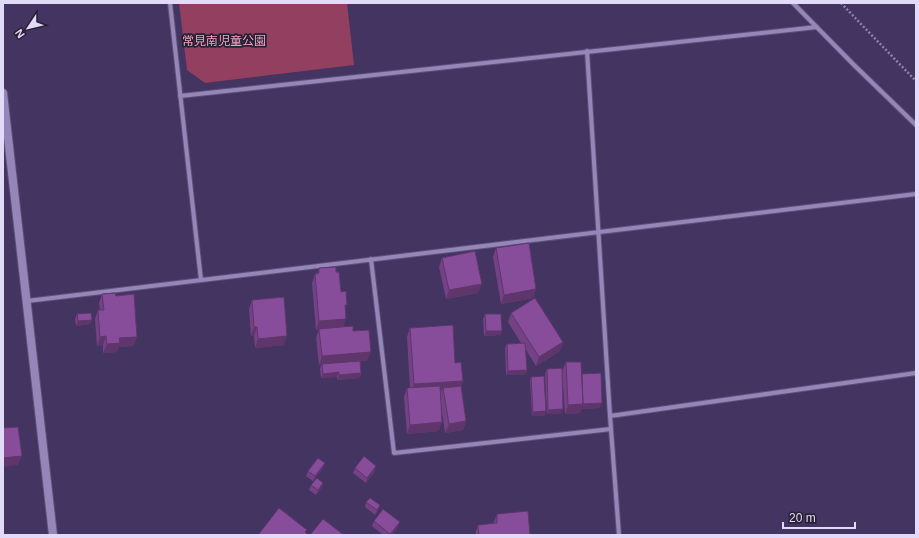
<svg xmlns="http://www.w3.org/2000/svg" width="919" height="538" font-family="Arial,'Noto Sans JP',sans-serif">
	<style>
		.park { fill: #923f60 }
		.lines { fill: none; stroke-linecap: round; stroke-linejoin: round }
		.street-casing { stroke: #5d5076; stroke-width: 6 }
		.secondary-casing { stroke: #5d5076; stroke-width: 10 }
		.path { stroke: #8e83a8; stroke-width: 2.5; stroke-dasharray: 2 2; stroke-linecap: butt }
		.street { stroke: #9486b9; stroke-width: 4 }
		.secondary { stroke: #9486b9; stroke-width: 8 }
		.wall { fill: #744284 }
		.shaded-wall { fill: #5e366c }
		.building { fill: #874d9a; stroke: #5e366c }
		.labels { text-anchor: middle; stroke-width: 3.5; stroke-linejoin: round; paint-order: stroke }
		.park-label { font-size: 12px; fill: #f2a5bf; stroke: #272035 }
	</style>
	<rect width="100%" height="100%" fill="#433461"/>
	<path class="park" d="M179 3H347L354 65 205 83 187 70Z"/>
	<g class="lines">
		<defs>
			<path id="street" d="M170 3 201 280
				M793 3 854 65 916 125
				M587 51 610 416 619 535
				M180 96 817 27
				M371 259 394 453 611 429
				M27 301 916 194
				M610 416 916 373"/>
			<path id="secondary" d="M3 93 53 535"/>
		</defs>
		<use href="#street" class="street-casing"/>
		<use href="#secondary" class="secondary-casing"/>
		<path class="path" d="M841 3 859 22 916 81"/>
		<use href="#street" class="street"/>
		<use href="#secondary" class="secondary"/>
	</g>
	<path class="wall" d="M496 248 533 298 501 304 493 257Z
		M442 258 478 293 446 299 439 267Z
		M319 268 341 292 345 310 343 327 353 331 367 361H360L361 373 360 378 337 380V377L321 378 320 369 321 365H319L316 338 319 330H316L312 283 315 274H317Z
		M102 294 134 346 118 347 117 352 103 353V345L97 346 95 319 98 310H100L99 303Z
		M252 300 284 345 255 348 254 336H251L249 309Z
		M511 313 563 342 560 351 536 366 526 350 527 370 525 375H506L505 348 507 344 521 343 508 322Z
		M77 314 92 320 90 324 76 326 75 319Z
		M485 314 501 335 484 336 483 319Z
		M410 328 455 363 463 381 461 386 466 421 463 430 445 433 441 405 439 431 407 434 404 397 407 388H410L407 337Z
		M566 362 582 375 600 408 581 409 580 413 565 414 562 371Z
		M547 369 561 414H547L545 374Z
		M531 377 545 416H532L530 381Z
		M325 463 323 468 313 481 306 476 308 471Z
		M355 468 375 471 366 483 353 473Z
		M323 483 322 487 316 495 309 490 311 485Z
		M366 502 380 505 378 510 375 515 365 507Z
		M497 514 530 535H475L478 525 493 524Z
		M374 521 398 527 392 535H383L372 526Z"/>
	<path class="shaded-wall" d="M482 284 478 293 446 299 449 290Z
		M536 289 533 298 501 304 504 295Z
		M346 319 343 328 316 330 319 321Z
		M92 320 90 324 76 326 78 321Z
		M254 327H257L254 336H251Z
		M486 331H502L501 335 484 336Z
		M106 336 103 345 97 346 100 337Z
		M287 336 284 345 255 348 258 339Z
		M137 337 134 346 118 347 117 352 103 353 107 344 119 338Z
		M563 342 560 351 536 366 539 357Z
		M371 352 367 361 319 365 322 356Z
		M527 370 525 375H506L508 371Z
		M339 372 337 377 321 378 323 374Z
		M361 373 360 378 337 380 339 375Z
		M463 381 459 390 443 388 442 391 411 393 414 384Z
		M602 403 600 408 581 409 580 413 565 414 568 405Z
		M563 409 561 414H547L548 410Z
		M546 411 545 416H532L533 412Z
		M466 421 463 430 445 433 449 424Z
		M442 422 439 431 407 434 410 425Z
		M22 456 18 465 3 467V458Z
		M325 463 323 468 313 481 315 476Z
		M376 466 375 471 366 483 367 478Z
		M323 483 322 487 316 495 318 490Z
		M380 505 378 510 375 515 377 510Z
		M400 522 398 527 392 535H390Z"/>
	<path class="building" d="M529 243 536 289 504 295 496 248Z
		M475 251 482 284 449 290 442 258Z
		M336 267V272H339L341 292 346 291 347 305H345L346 319 319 321 315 274 319 273V268Z
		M115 293 116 296 134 294 137 337 119 338 120 343 107 344 106 336 100 337 98 310H104L102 294Z
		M284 297 287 336 258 339 257 327H254L252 300Z
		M535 298 563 342 539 357 511 313Z
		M91 313 92 320 78 321 77 314Z
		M485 314H501L502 331H486Z
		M453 325 455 363 461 362 463 381 414 384 410 328Z
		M353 326V331L369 330 371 352 322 356 319 329Z
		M525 343 527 370 508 371 507 344Z
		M360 361 361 373 339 375V372L323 374 322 364Z
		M566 362H581L583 404 568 405Z
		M562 368 563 409 548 410 547 369Z
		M601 373 602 403 583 404 582 374Z
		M544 376 546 411 533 412 531 377Z
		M440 386 442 422 410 425 407 388Z
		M461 386 466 421 449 424 443 388Z
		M18 427 22 456 3 458V428Z
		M364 456 376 466 367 478 355 468Z
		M318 458 325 463 315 476 308 471Z
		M317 478 323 483 318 490 311 485Z
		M370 498 380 505 377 510 366 502Z
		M279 508 307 530 305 532 308 535H258Z
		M383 509 400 522 390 534 374 521Z
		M528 511 530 535H479L478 525 497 523V514Z
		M323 519 344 535H310Z"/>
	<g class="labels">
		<g class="park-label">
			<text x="224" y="45">常見南児童公園</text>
		</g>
	</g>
	<rect width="919" height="538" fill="none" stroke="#e2dbf7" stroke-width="8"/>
	<g transform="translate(28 28) rotate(235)" stroke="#272035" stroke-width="3" paint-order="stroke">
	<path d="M0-3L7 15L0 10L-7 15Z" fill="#e2dbf7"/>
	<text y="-6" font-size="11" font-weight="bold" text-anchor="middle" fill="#e2dbf7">N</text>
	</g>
	<path d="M783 522v6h72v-6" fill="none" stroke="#e2dbf7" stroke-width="2"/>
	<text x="789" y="522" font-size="12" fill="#e2dbf7" stroke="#272035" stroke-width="3" paint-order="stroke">20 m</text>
</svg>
